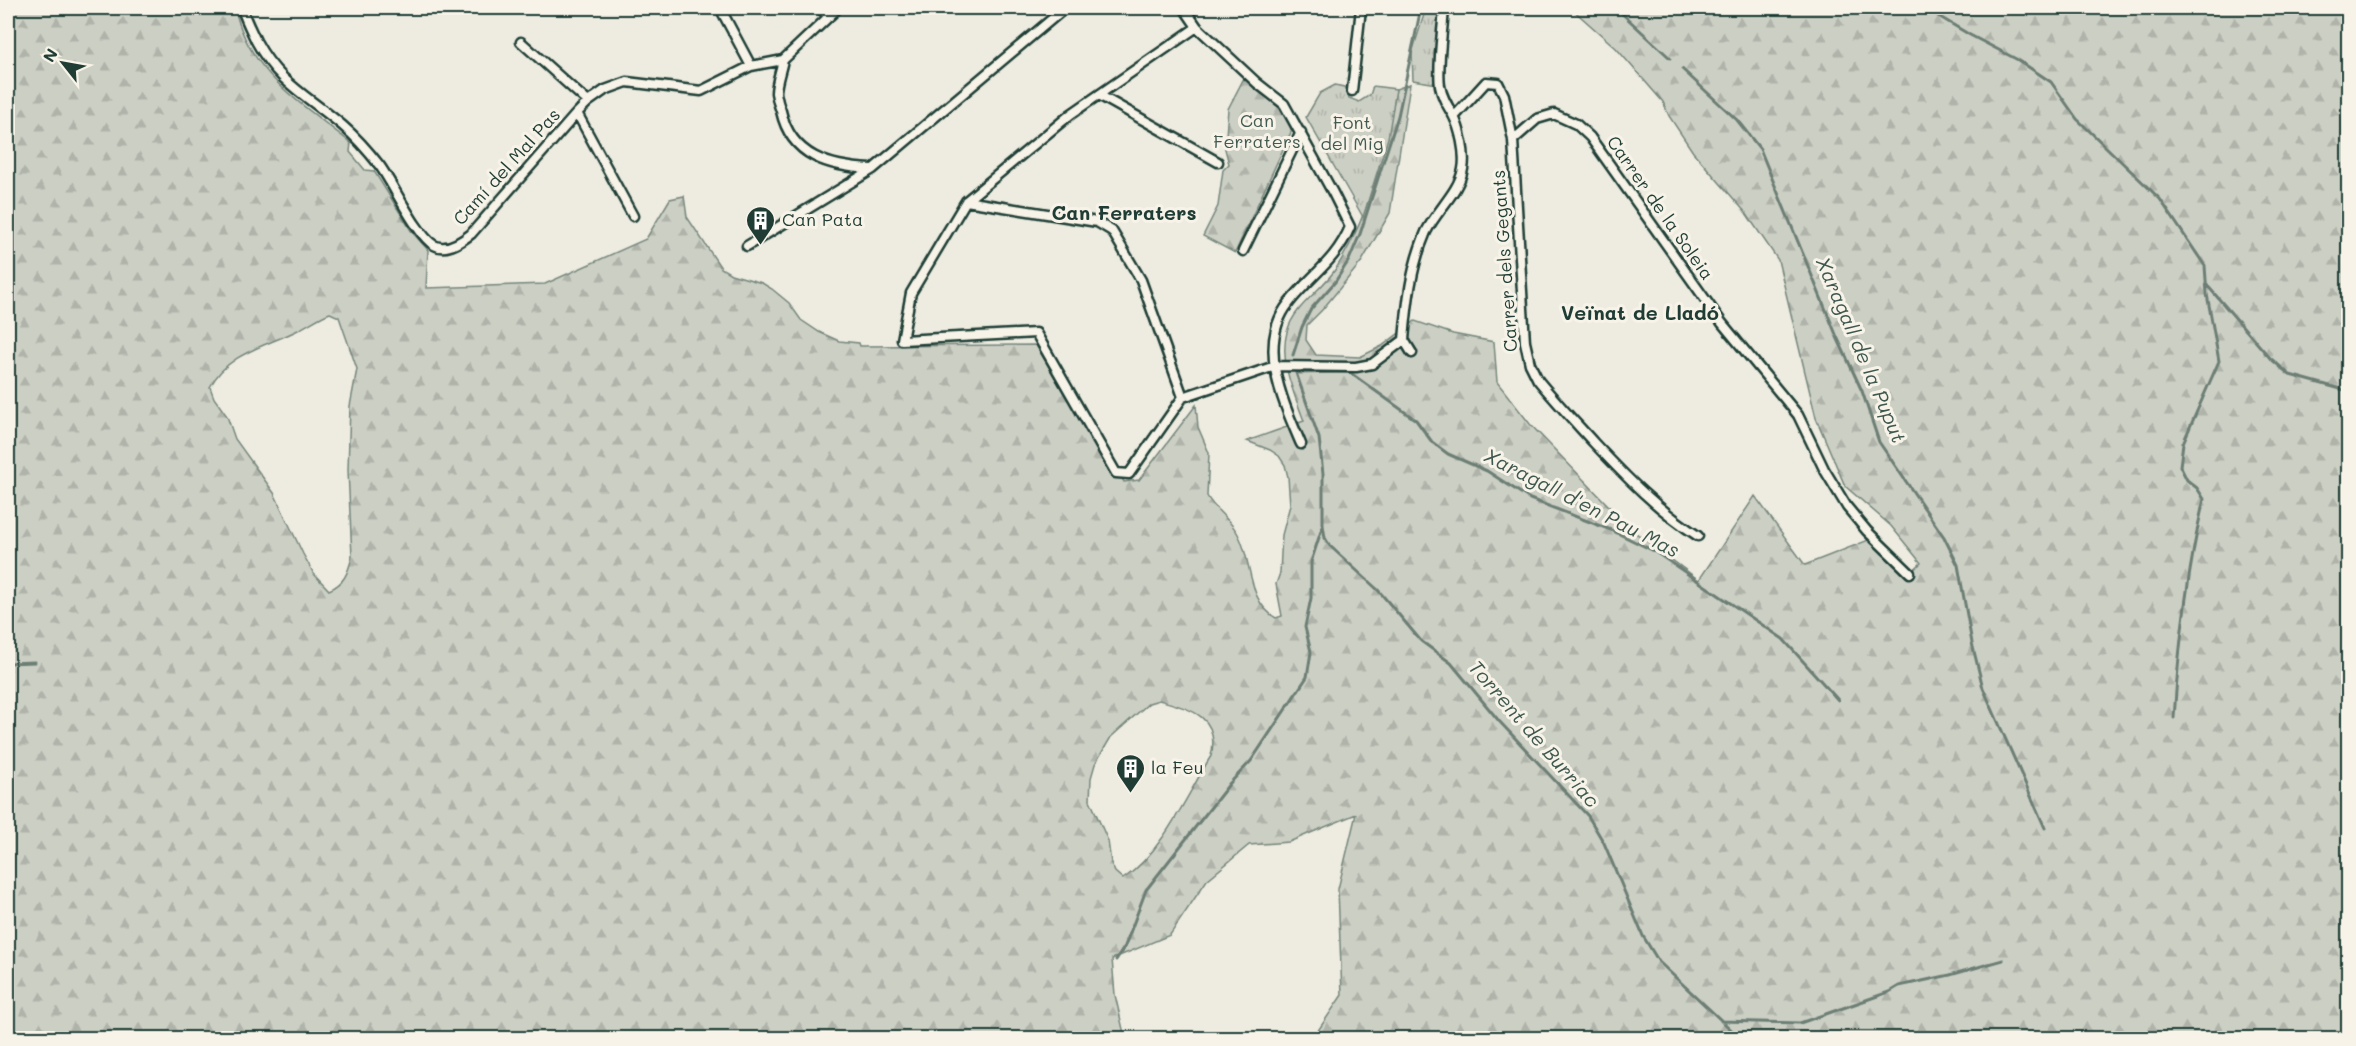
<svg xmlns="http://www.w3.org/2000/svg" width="2356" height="1046" font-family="Mali,sans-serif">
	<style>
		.forest { fill: url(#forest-firs); stroke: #76867c; stroke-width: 1.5; fill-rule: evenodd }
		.park { fill: url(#park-tufts); stroke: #76867c; stroke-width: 1.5 }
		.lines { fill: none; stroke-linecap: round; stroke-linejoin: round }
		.stream { stroke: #6c7e74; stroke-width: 3 }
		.minor-casing { stroke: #1f3d34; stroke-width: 13 }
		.minor { stroke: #f7f3e8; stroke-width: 8 }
		.labels { text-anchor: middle; stroke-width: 6; stroke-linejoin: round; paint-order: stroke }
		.park-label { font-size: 18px; fill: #425a51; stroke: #f7f3e8 }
		.street-label { font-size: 18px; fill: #1f3d34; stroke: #f7f3e8 }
		.poi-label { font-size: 18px; fill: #1f3d34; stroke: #f7f3e8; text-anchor: start }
		.neighbourhood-label { font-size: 20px; font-weight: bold; fill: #1f3d34; stroke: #f7f3e8 }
		.water-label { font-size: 20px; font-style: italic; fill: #3f584f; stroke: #f7f3e8 }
	</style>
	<defs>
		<pattern id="forest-firs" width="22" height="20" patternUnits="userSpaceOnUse" patternTransform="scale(1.5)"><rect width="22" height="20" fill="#cccfc4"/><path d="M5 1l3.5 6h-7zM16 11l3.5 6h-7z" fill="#afb3a9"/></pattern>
		<pattern id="park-tufts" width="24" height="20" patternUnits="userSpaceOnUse" patternTransform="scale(1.5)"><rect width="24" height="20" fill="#cccfc4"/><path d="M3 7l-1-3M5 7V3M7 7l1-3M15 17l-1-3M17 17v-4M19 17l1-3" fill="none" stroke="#afb3a9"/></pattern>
	</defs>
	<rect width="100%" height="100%" fill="#eeece1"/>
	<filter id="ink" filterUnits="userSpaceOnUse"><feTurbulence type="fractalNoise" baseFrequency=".0167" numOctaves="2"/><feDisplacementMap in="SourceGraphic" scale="12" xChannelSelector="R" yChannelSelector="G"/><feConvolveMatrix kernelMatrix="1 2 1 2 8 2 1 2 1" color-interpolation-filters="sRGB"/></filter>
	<g filter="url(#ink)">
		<path class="forest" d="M8 8H235C248 73 303 104 351 143L350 152 365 170 374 171 412 232 428 250 426 288 545 284 646 239 670 199 684 196 687 217 721 268 731 274 762 283 772 289 789 303 801 320 819 332 839 341 859 343 860 346 1036 345 1110 470H1117L1124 482 1139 480 1196 405 1198 427 1209 453 1207 496C1215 511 1232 520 1239 536 1253 564 1247 601 1276 618L1282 616 1276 584 1280 573 1282 535 1290 505 1288 477 1285 465 1279 456 1270 450 1247 441 1304 421C1294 393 1279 362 1287 332 1294 305 1323 290 1337 267 1370 214 1386 150 1396 89L1410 84 1390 213 1362 261 1322 310 1307 325 1306 340 1316 355 1360 357 1382 346 1415 321 1453 334 1494 342 1497 382 1530 424 1632 530 1699 580 1755 496 1805 565 1871 539 1910 573 1921 563 1891 526 1845 486 1816 418 1778 260 1746 213 1693 152 1669 116 1663 102 1616 48 1571 8H2348V1038H1313L1342 995 1338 889 1356 814 1289 842 1249 845 1207 880 1170 935 1112 959 1115 995 1125 1038H8ZM330 313 339 317 357 369 350 406 348 470 352 557C348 573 344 584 329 590L314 574 303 554 274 493 235 439 227 416 214 398 210 387C228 352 268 346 300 329 310 324 319 317 330 313ZM1159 700C1190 709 1221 716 1211 756 1187 795 1162 853 1123 879L1115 872 1111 863 1108 841 1090 800 1091 778 1095 764 1111 737 1149 703Z
			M1244 78 1255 89 1280 107 1292 130 1235 253 1203 236 1218 206 1223 170 1229 164 1225 149 1228 109Z"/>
		<path class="park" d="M1426 8H1443L1437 84 1413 80 1412 53Z
			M1335 85 1344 87 1349 98 1359 102 1370 95 1373 86 1396 89 1388 138 1363 217 1306 117 1320 93Z"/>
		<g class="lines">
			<path class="stream" d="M1616 8 1670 58
				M1925 8 1970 35 2018 60 2051 82 2077 119 2160 199 2205 266 2207 294 2219 361 2183 443 2180 466 2187 480 2197 488 2204 499C2187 571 2179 644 2174 718
				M1682 69 1737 120 1760 149 1837 337 1862 391 1879 442 1944 537 1958 565 1972 643 1983 688 2045 828
				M2206 284 2270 358 2290 375 2348 391
				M1293 355 1302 327 1311 309 1335 282 1349 260 1360 234 1398 116 1421 8
				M1295 370 1319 438 1323 474V525L1325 538 1330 546 1378 590 1421 641 1451 663 1499 721 1588 816 1604 843 1643 936 1659 962 1740 1038
				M1296 373 1349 372 1416 420 1432 442 1448 454 1487 471 1530 499 1611 530 1654 551 1783 639 1838 700
				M8 663 35 662
				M1116 960 1125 946 1146 890 1230 783 1251 761 1307 677 1311 652 1305 627 1311 598V562L1322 528
				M1721 1021 1800 1023 1889 992 1899 986 1950 975 2003 960
				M1126 1038 1131 1035"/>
			<defs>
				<path id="minor" d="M242 8C245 19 251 30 256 41 279 84 308 96 343 126 357 138 369 152 380 166 393 184 418 237 434 245 446 252 461 242 471 234L577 113 588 102 605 90 627 82 701 91 751 66 783 60
					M720 8 751 66
					M820 8 829 17
					M1184 8 1197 27 1257 83 1284 104 1333 193 1350 227C1336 261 1310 276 1289 303 1256 344 1283 402 1301 444
					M1197 27 1071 114 966 201 911 293 902 340 1036 333 1116 473 1129 474 1183 397 1275 366 1356 367 1372 364 1404 340
					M521 42 588 102
					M783 60C781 70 776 83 776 93 777 99 779 106 781 111 791 157 830 167 872 169
					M783 60 838 8
					M1352 91 1361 8
					M1099 95 1218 162
					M577 113 633 216
					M1454 117 1486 82 1498 83 1504 95 1513 140 1525 342 1530 364 1538 380C1556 402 1575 422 1594 443 1626 477 1658 510 1698 536
					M1513 140 1537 119 1554 114 1576 124 1590 137 1722 323 1798 415 1824 469 1847 507 1867 531 1910 573
					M966 201 1097 222 1112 231 1141 280 1183 397
					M747 246 873 169 1065 8
					M1243 251 1301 132
					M1404 340C1407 304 1411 266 1426 232 1436 211 1459 192 1463 169 1466 154 1460 128 1453 115 1447 105 1442 97 1440 86 1437 67 1443 28 1444 8
					M1404 340 1412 353"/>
			</defs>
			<use href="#minor" class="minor-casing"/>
			<use href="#minor" class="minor"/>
		</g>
	</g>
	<defs>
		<symbol id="building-pin" viewBox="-11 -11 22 30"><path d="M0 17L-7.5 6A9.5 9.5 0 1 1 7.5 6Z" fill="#1f3d34" stroke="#f7f3e8"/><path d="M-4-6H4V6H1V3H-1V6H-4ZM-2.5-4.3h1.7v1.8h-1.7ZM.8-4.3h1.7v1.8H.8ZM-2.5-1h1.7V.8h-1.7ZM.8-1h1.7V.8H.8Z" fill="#fff"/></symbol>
	</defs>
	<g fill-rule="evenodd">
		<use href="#building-pin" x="744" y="204" width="33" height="45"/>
		<use href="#building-pin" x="1114" y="752" width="33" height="45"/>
	</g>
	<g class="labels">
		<g class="park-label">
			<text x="1257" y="127">Can<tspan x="1257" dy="21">Ferraters</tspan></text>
			<text x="1352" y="129">Font<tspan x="1352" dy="21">del Mig</tspan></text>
		</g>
		<g class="street-label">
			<text transform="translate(507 167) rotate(-48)" y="6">Camí del Mal Pas</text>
			<text transform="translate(1660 208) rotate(55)" y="6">Carrer de la Soleia</text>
			<text transform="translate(1505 261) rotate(-94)" y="6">Carrer dels Gegants</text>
		</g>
		<g class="poi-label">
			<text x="782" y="226">Can Pata</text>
			<text x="1151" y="774">la Feu</text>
		</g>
		<g class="neighbourhood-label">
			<text x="1124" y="220">Can Ferraters</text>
			<text x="1640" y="320">Veïnat de Lladó</text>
		</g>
		<g class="water-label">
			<text transform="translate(1861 350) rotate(67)" y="7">Xaragall de la Puput</text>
			<text transform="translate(1582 503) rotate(27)" y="7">Xaragall d'en Pau Mas</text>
			<text transform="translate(1534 734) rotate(49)" y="7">Torrent de Burriac</text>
		</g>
	</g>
	<rect width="2356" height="1046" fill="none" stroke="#f7f3e8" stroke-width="30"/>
	<rect x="15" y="15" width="2326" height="1016" fill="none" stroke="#1f3d34" stroke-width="2" filter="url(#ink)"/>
	<g transform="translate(63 63) rotate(301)" stroke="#f7f3e8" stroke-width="4.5" paint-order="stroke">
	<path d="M0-4.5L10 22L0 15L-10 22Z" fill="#1f3d34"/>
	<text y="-9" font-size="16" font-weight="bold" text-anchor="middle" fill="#1f3d34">N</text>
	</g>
</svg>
